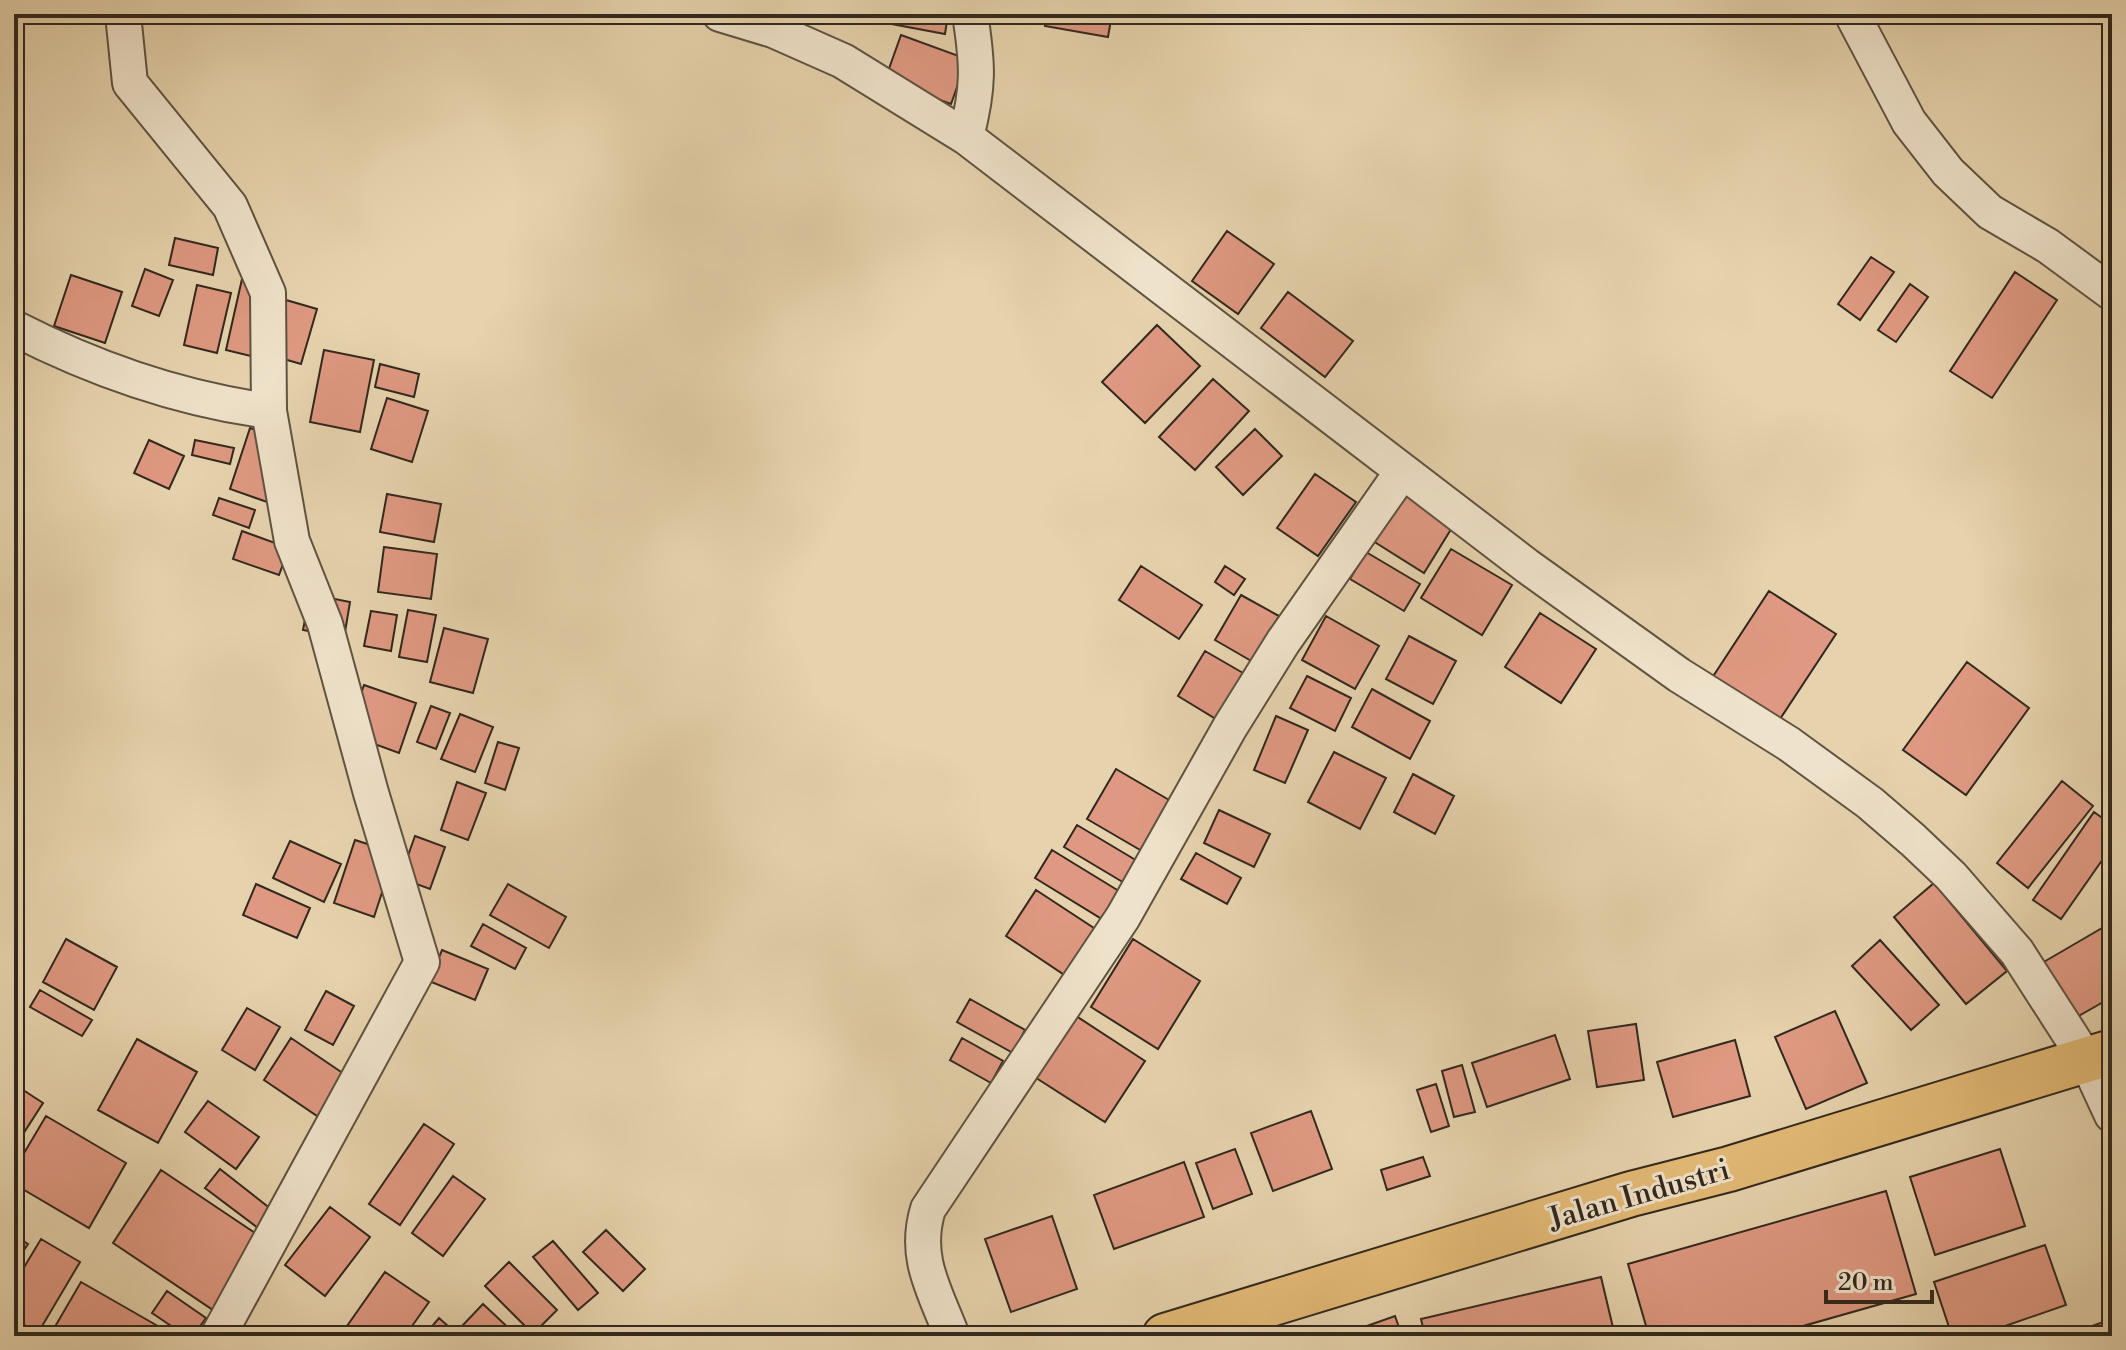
<svg xmlns="http://www.w3.org/2000/svg" width="2126" height="1350" font-family="'Libre Bodoni',serif">
	<style>
		.building { fill: #df9982; stroke: #32281d; stroke-width: 2 }
		.lines { fill: none; stroke-linecap: round; stroke-linejoin: round }
		.street-casing { stroke: #5f5341; stroke-width: 38 }
		.primary-casing { stroke: #32281d; stroke-width: 48 }
		.street { stroke: #efe2ca; stroke-width: 34 }
		.primary { stroke: #e3ba76; stroke-width: 44 }
		.labels { text-anchor: middle; stroke-width: 6; stroke-linejoin: round; paint-order: stroke }
		.street-label { font-size: 30px; fill: #32281d; stroke: #efe2ca }
	</style>
	<rect width="100%" height="100%" fill="#e6d3ad"/>
	<filter id="stains"><feTurbulence type="fractalNoise" baseFrequency=".0025" numOctaves="4"/><feColorMatrix values="0 0 0 0 .2 0 0 0 0 .09 0 0 0 0 .02 0 0 0 .5 -.17"/></filter>
	<radialGradient id="worn" r=".72"><stop offset=".6" stop-color="#630" stop-opacity="0"/><stop offset="1" stop-color="#630" stop-opacity=".3"/></radialGradient>
	<path class="building" d="M850 14H948L945 34 849 16Z
		M1048 14H1112L1108 37 1045 26Z
		M901 35 967 59 951 104 885 80Z
		M1227 231 1274 264 1238 314 1192 281Z
		M175 238 218 248 213 275 169 265Z
		M1871 257 1894 272 1860 320 1838 304Z
		M145 269 173 280 159 316 132 306Z
		M2015 272 2057 300 1992 398 1950 371Z
		M71 275 122 292 105 343 54 326Z
		M242 279 276 287 259 358 226 350Z
		M1910 284 1928 297 1896 342 1878 330Z
		M197 285 231 293 217 353 184 345Z
		M1288 292 1353 341 1325 377 1261 328Z
		M286 300 317 309 301 364 270 355Z
		M1157 325 1200 366 1145 423 1102 382Z
		M324 350 374 360 360 432 310 422Z
		M380 364 419 374 414 397 375 387Z
		M1213 379 1249 411 1195 470 1159 437Z
		M387 398 428 411 412 462 371 449Z
		M250 428 288 441 267 502 230 489Z
		M1255 429 1282 456 1243 495 1216 467Z
		M149 440 184 456 169 489 134 473Z
		M195 440 234 448 230 464 192 455Z
		M1315 474 1356 502 1318 556 1277 528Z
		M1402 493 1453 526 1424 573 1373 541Z
		M387 494 441 504 434 542 380 532Z
		M219 498 255 510 249 528 213 515Z
		M242 531 289 548 279 575 233 559Z
		M384 547 437 554 431 599 378 592Z
		M1451 549 1512 585 1482 635 1421 598Z
		M1366 552 1420 584 1404 611 1350 579Z
		M1141 566 1202 605 1179 639 1119 600Z
		M1225 566 1245 579 1234 595 1215 582Z
		M1769 591 1836 634 1778 722 1712 678Z
		M310 594 350 602 344 638 303 630Z
		M1241 595 1279 616 1253 662 1215 640Z
		M408 610 436 615 427 662 399 657Z
		M371 611 397 615 391 651 364 646Z
		M1540 613 1596 649 1561 703 1505 667Z
		M1326 616 1379 646 1355 689 1302 660Z
		M444 628 488 639 473 693 430 682Z
		M1409 636 1456 661 1433 704 1386 679Z
		M1205 651 1243 673 1216 719 1178 696Z
		M1967 662 2029 708 1966 795 1903 750Z
		M1307 676 1351 698 1335 731 1290 708Z
		M364 685 416 703 399 753 347 734Z
		M1372 689 1430 721 1410 759 1352 727Z
		M431 706 450 713 436 749 417 742Z
		M460 714 493 727 475 772 441 759Z
		M1276 716 1308 730 1285 783 1254 770Z
		M498 742 519 748 505 790 485 783Z
		M1334 752 1386 778 1360 829 1308 802Z
		M1116 769 1176 804 1147 854 1087 819Z
		M1413 774 1454 796 1435 834 1394 812Z
		M2062 781 2093 806 2028 888 1997 863Z
		M457 782 486 793 468 840 441 830Z
		M1219 810 1270 834 1254 867 1204 843Z
		M2094 812 2112 825V846L2061 919 2033 900Z
		M1077 825 1139 862 1126 884 1064 847Z
		M415 836 445 847 430 889 400 878Z
		M355 840 395 853 374 917 334 903Z
		M290 841 341 864 324 902 273 878Z
		M1052 850 1127 896 1110 924 1035 878Z
		M1196 853 1241 878 1227 904 1181 879Z
		M1934 883 2007 971 1966 1004 1894 917Z
		M256 884 310 908 297 938 243 915Z
		M508 884 566 917 549 948 490 915Z
		M1036 890 1100 932 1069 978 1006 936Z
		M483 924 526 948 515 969 471 946Z
		M2102 928 2112 945V997L2075 1018 2042 963Z
		M66 939 117 967 94 1010 43 982Z
		M1133 939 1200 981 1158 1049 1091 1007Z
		M1880 940 1939 1005 1911 1030 1852 966Z
		M442 950 488 969 475 1000 429 981Z
		M40 990 92 1020 82 1036 30 1007Z
		M326 991 354 1006 333 1045 305 1030Z
		M970 999 1025 1030 1013 1053 957 1022Z
		M247 1008 280 1027 255 1070 222 1050Z
		M1835 1011 1867 1083 1806 1109 1775 1037Z
		M1070 1012 1145 1061 1105 1122 1030 1074Z
		M1636 1024 1644 1080 1597 1087 1588 1031Z
		M1555 1035 1570 1079 1487 1107 1472 1063Z
		M291 1038 350 1078 323 1120 264 1080Z
		M962 1038 1003 1061 991 1083 950 1060Z
		M137 1039 197 1072 158 1143 98 1110Z
		M1735 1040 1750 1096 1673 1117 1657 1062Z
		M1462 1065 1475 1112 1454 1117 1442 1071Z
		M14 1084 43 1103 14 1148Z
		M1436 1084 1449 1126 1431 1132 1417 1090Z
		M208 1101 259 1137 236 1169 185 1132Z
		M1311 1111 1332 1169 1273 1191 1251 1133Z
		M46 1116 126 1163 89 1228 14 1184V1170Z
		M424 1124 454 1144 400 1225 369 1204Z
		M1235 1149 1252 1194 1213 1209 1196 1163Z
		M2000 1149 2025 1226 1935 1255 1910 1177Z
		M1423 1157 1430 1176 1387 1190 1381 1170Z
		M1184 1162 1204 1217 1114 1249 1094 1195Z
		M220 1169 276 1213 262 1231 205 1188Z
		M161 1170 264 1239 216 1312 113 1243Z
		M453 1176 485 1199 443 1256 412 1233Z
		M1886 1191 1916 1294 1768 1336H1649L1628 1264Z
		M330 1207 370 1237 325 1296 285 1265Z
		M1052 1216 1077 1289 1011 1312 985 1239Z
		M606 1230 645 1269 623 1291 583 1252Z
		M14 1235 28 1244 14 1265Z
		M41 1239 80 1262 38 1333 14 1319V1284Z
		M553 1241 598 1293 578 1310 533 1257Z
		M2045 1245 2066 1305 1976 1336H1952L1934 1282Z
		M509 1262 557 1310 533 1334 485 1286Z
		M385 1272 429 1302 405 1336H340Z
		M1601 1277 1615 1336H1425L1421 1319Z
		M81 1282 170 1333 168 1336H74L56 1325Z
		M167 1291 206 1318 193 1336H186L152 1313Z
		M483 1304 517 1336H475L463 1325Z
		M1395 1316 1402 1336H1351L1350 1332Z
		M439 1318 459 1336H424Z
		M2112 1319V1336H2089L2086 1328Z
		M1923 1327 1926 1336H1889Z
		M2063 1329 2065 1336H2042Z"/>
	<g class="lines">
		<defs>
			<path id="street" d="M123 14 130 83 230 206 268 293 269 411 292 541 325 624 371 793 422 962 218 1336
				M720 14 773 30 843 61 966 137
				M970 14C978 65 979 87 966 137L1527 566 1679 675 1789 744 1870 803 1913 840 1951 876 2017 952 2087 1061 2112 1115
				M1852 14 1909 122 1948 172 1990 212 2048 246 2112 293
				M14 328C94 369 180 399 269 411
				M952 1336C935 1291 913 1258 928 1209L1123 917 1230 727 1283 642 1402 472"/>
			<path id="primary" d="M1165 1336 1631 1194 1729 1169 2112 1052"/>
		</defs>
		<use href="#street" class="street-casing"/>
		<use href="#primary" class="primary-casing"/>
		<use href="#street" class="street"/>
		<use href="#primary" class="primary"/>
	</g>
	<g class="labels">
		<g class="street-label">
			<text transform="translate(1639 1194) rotate(-16)" y="10">Jalan Industri</text>
		</g>
	</g>
	<rect width="2126" height="1350" fill="none" stroke="#e6d3ad" stroke-width="48"/>
	<rect x="16" y="16" width="2094" height="1318" fill="none" stroke="#32281d" stroke-width="4"/>
	<rect x="24" y="24" width="2078" height="1302" fill="none" stroke="#32281d" stroke-width="2"/>
	<path d="M1826 1290v12h106v-12" fill="none" stroke="#32281d" stroke-width="4"/>
	<text x="1838" y="1290" font-size="24" fill="#32281d" stroke="#efe2ca" stroke-width="6" paint-order="stroke">20 m</text>
	<rect width="100%" height="100%" filter="url(#stains)"/>
	<rect width="100%" height="100%" fill="url(#worn)"/>
</svg>
